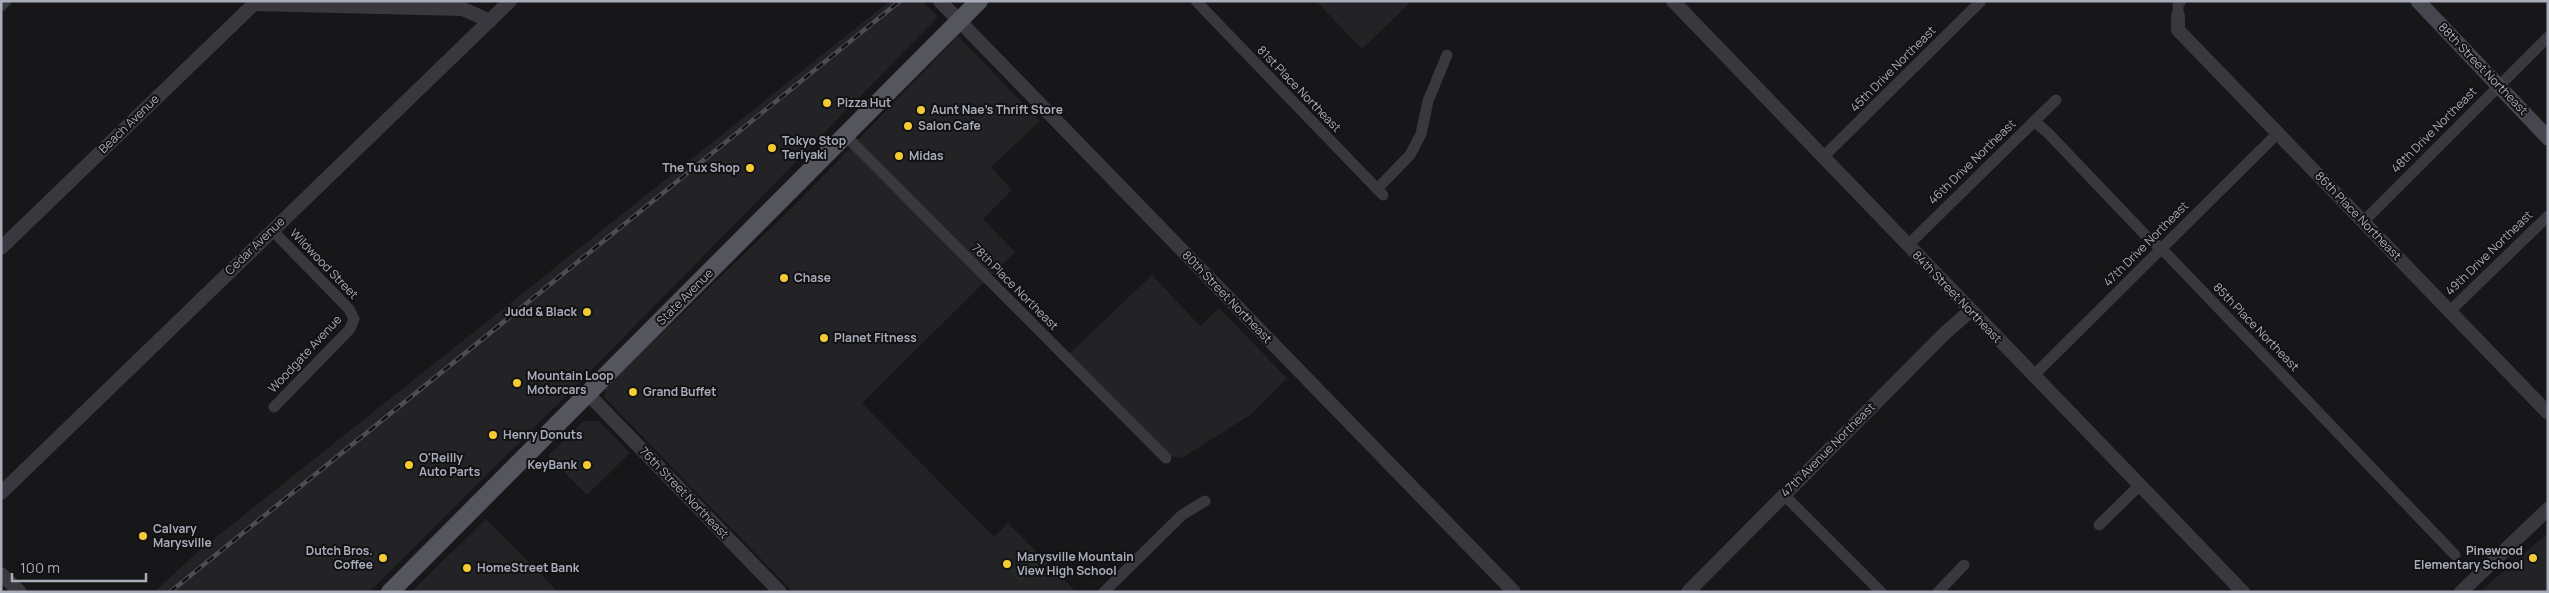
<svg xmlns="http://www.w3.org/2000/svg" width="2549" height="593" font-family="Manrope,sans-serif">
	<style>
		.built { fill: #232326 }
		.green { fill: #212923 }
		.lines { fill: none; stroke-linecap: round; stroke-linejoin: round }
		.minor { stroke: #38383e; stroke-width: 11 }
		.tertiary { stroke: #38383e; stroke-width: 14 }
		.secondary { stroke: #46474e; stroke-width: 15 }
		.primary { stroke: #54555d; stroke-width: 18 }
		.rail-casing { stroke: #4d4e55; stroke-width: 4.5 }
		.rail { stroke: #121214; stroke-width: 2.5; stroke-dasharray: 8; stroke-linecap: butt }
		.poi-dot { fill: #f5cb33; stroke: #121214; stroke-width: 2 }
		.labels { text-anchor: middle; stroke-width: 4; stroke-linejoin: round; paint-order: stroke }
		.street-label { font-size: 12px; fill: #a9acb9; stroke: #121214 }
		.poi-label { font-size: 12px; font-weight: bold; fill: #a9acb9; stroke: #121214; text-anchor: start }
	</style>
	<rect width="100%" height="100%" fill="#171719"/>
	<path class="built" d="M890 1H922L938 17 569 393 369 592H154L200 550Z
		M1316 1H1412L1362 49Z
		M958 36 1040 121 991 167 1012 190 983 219 1015 252 862 403 994 537 1008 523 1076 592H793L605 398V388L800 200Z
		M1152 275 1200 326 1219 308 1287 378 1250 415 1182 458 1168 456 1067 356Z
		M584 421H599L630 453 587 495 548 456Z
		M486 519 558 592H411Z
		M2548 533V592H2481L2491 582Z"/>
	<path class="green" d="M1030 550H1033L1042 561 1022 581H1019L1011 573V570Z"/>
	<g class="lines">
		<path class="minor" d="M1196 1 1383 195
			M1 6 6 1
			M2178 16V4L2181 1
			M2034 121 2049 134 2150 240 2162 249 2455 555
			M845 135 1166 458
			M1823 157 1981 1
			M1377 189 1410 155 1421 134 1428 101 1447 55
			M2363 222 2548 37
			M272 230 349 309 354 319 350 329 274 407
			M1908 245 2056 100
			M2450 311 2548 216
			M2034 375 2278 133
			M1783 494 1881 592
			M2099 525 2140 485
			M1104 592 1182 515 1205 501
			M1938 592 1964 565"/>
		<path class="tertiary" d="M940 1 1514 592
			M1673 1 2243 592
			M2178 16V30L2548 413
			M1 248 254 4 463 9 490 21
			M588 394 780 592
			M1 493 510 1
			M1 574 20 592
			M1688 592 1943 335 1970 311
			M2461 592 2548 509"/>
		<path class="secondary" d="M2418 1 2548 138"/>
		<path class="primary" d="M390 592 979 1"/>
		<defs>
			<path id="rail" d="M170 592 900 1"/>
		</defs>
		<use href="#rail" class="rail-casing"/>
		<use href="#rail" class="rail"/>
	</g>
	<g class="poi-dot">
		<circle cx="827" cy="103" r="5"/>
		<circle cx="921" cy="110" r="5"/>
		<circle cx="908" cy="126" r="5"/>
		<circle cx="772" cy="148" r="5"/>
		<circle cx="899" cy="156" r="5"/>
		<circle cx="750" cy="168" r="5"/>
		<circle cx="784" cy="278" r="5"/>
		<circle cx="587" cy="312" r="5"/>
		<circle cx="824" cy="338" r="5"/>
		<circle cx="517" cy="383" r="5"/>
		<circle cx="633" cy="392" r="5"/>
		<circle cx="493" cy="435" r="5"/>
		<circle cx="409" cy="465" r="5"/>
		<circle cx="587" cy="465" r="5"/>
		<circle cx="143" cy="536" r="5"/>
		<circle cx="383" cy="558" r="5"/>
		<circle cx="2533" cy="558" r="5"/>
		<circle cx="1007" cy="564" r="5"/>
		<circle cx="467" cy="568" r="5"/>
	</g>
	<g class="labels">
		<g class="street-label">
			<text transform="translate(1893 69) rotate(-45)" y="4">45th Drive Northeast</text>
			<text transform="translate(2483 69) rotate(46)" y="4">88th Street Northeast</text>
			<text transform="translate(1299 89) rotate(46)" y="4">81st Place Northeast</text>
			<text transform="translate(129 124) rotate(-44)" y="4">Beach Avenue</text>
			<text transform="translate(2434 130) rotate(-45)" y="4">48th Drive Northeast</text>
			<text transform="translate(1972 162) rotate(-44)" y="4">46th Drive Northeast</text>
			<text transform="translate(2358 216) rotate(46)" y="4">86th Place Northeast</text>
			<text transform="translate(2146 244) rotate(-45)" y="4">47th Drive Northeast</text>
			<text transform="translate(255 246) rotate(-44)" y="4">Cedar Avenue</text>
			<text transform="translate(2489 253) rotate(-44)" y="4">49th Drive Northeast</text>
			<text transform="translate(324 264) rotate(46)" y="4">Wildwood Street</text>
			<text transform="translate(1015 287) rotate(45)" y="4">78th Place Northeast</text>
			<text transform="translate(685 297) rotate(-45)" y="4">State Avenue</text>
			<text transform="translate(1227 297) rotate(46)" y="4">80th Street Northeast</text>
			<text transform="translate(1957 297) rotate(46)" y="4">84th Street Northeast</text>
			<text transform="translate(2256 327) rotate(46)" y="4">85th Place Northeast</text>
			<text transform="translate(305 354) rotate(-47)" y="4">Woodgate Avenue</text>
			<text transform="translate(1828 450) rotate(-45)" y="4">47th Avenue Northeast</text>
			<text transform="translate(684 493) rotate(46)" y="4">76th Street Northeast</text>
		</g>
		<g class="poi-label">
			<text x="837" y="107">Pizza Hut</text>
			<text x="931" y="114">Aunt Nae's Thrift Store</text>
			<text x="918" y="130">Salon Cafe</text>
			<text x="782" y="145">Tokyo Stop<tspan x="782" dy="14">Teriyaki</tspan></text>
			<text x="909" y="160">Midas</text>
			<text x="740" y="172" text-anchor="end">The Tux Shop</text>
			<text x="794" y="282">Chase</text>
			<text x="577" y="316" text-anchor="end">Judd &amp; Black</text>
			<text x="834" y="342">Planet Fitness</text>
			<text x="527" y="380">Mountain Loop<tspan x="527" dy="14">Motorcars</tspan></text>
			<text x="643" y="396">Grand Buffet</text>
			<text x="503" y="439">Henry Donuts</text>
			<text x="419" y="462">O'Reilly<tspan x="419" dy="14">Auto Parts</tspan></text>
			<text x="577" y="469" text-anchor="end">KeyBank</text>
			<text x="153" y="533">Calvary<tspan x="153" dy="14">Marysville</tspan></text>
			<text x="373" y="555" text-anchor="end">Dutch Bros.<tspan x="373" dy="14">Coffee</tspan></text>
			<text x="2523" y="555" text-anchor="end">Pinewood<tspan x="2523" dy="14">Elementary School</tspan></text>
			<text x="1017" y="561">Marysville Mountain<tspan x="1017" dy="14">View High School</tspan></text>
			<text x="477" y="572">HomeStreet Bank</text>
		</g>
	</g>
	<rect width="2549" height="593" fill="none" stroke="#a9acb9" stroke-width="5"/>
	<path d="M12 573v8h134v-8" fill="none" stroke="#a9acb9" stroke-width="2.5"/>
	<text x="20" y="573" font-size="15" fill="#a9acb9" stroke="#121214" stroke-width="4" paint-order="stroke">100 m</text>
</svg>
